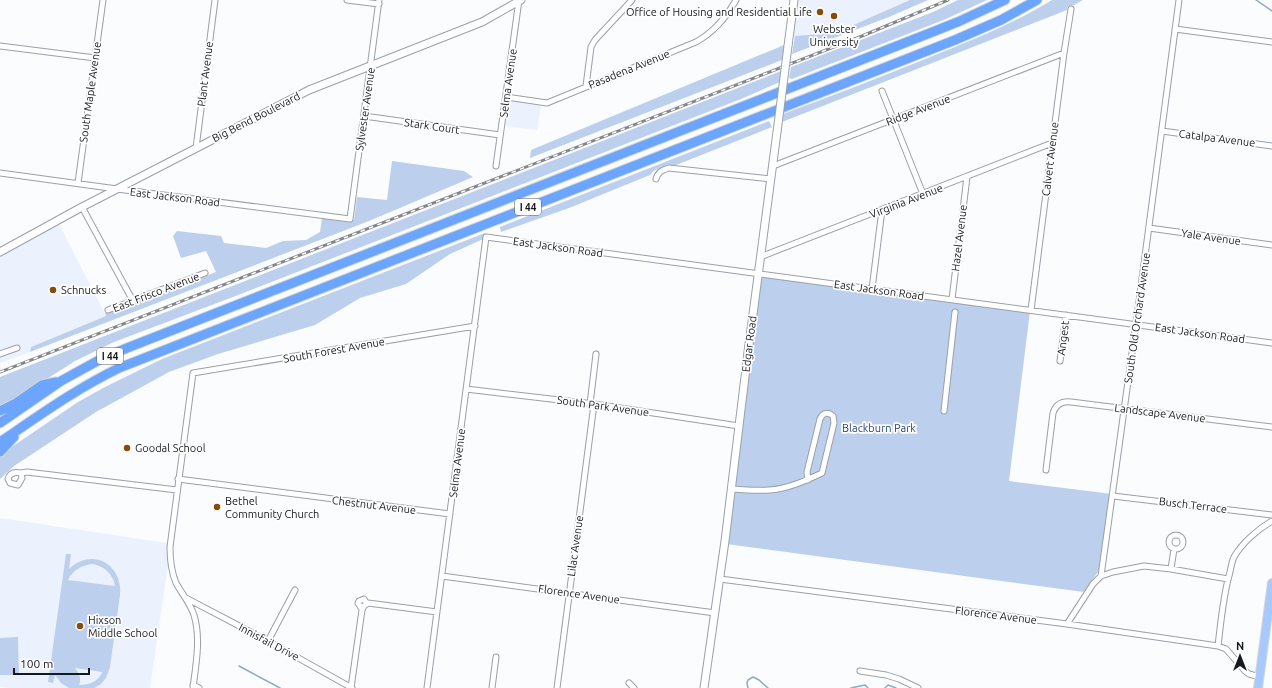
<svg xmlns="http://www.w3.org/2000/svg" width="1272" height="688" font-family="Ubuntu,sans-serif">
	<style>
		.built { fill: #ebf2fd }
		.green { fill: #bcd0ee; fill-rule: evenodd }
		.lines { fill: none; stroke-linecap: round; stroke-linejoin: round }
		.stream { stroke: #94a7c4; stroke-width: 1.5 }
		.street-casing { stroke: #99a0aa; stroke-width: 7 }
		.secondary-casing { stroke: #99a0aa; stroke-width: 9 }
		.primary-casing { stroke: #d5d6d6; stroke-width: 10 }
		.highway-casing { stroke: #d5d6d6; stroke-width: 11 }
		.street { stroke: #fff; stroke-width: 5 }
		.secondary { stroke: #fff; stroke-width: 7 }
		.primary { stroke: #a7c9fe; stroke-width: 8 }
		.highway { stroke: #6ca5fe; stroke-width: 9 }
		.rail-casing { stroke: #848689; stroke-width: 3 }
		.rail { stroke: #fff; stroke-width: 1.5; stroke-dasharray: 4.5; stroke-linecap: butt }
		.secondary-bridge-casing { stroke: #99a0aa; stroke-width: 9; stroke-linecap: butt }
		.secondary-bridge { stroke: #fff; stroke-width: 7 }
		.poi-dot { fill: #884c09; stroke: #fff; stroke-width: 1.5 }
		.labels { text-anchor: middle; stroke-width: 3.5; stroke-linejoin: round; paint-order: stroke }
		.shield { fill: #fff; stroke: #5c5e61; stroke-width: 1 }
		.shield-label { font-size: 10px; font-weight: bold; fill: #16191d }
		.poi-label { font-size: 11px; fill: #16191d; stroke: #fff; text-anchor: start }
		.street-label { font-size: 11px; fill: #16191d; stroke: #fff }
		.park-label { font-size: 11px; fill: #2b466e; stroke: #fff }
	</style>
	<rect width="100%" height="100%" fill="#fafcfe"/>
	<path class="built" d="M798 0H910L835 33 793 37Z
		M510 101 541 105 537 130 505 126Z
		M59 224 106 316 31 347 30 352 0 363V256Z
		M0 518 167 543 168 564 150 688H8L0 687Z"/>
	<path class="green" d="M910 0H928L889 17 792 54 795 36 835 33Z
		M958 0H987L946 19 792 79 789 78 791 67 933 12Z
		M1052 0H1083L1074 5 1068 6 1067 10 782 122 783 114C832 96 880 77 928 58 970 41 1013 24 1052 0Z
		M784 45 782 60 530 158 531 150Z
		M781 71 780 82 741 99 233 297 114 342 75 361 6 405 0 408V377Z
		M769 121 772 127 671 167C662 168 656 167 650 175L569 208 501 232 500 227Z
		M392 161 464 171 473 177 369 221 30 352 31 347 106 316 105 313 156 296 216 272 206 251 181 258 173 236 177 231 221 236 224 243 266 248 283 241 306 240 320 232 322 218 352 221 354 220 357 197 387 200Z
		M485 233 483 240H481L450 254 406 284 360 298 315 325 218 354 169 372 96 412 14 466 0 479V455L78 402 105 387 162 359Z
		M759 276 1030 311 1009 481 1112 494 1100 569 1084 592 726 544Z
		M66 554H71L69 569C92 547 123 564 120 595L110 667 106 678 101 684 94 688H69L61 683 55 675 53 683 48 682ZM93 564C105 567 113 574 115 586L68 580C73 570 82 565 93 564ZM75 668 102 672V673C97 682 89 685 79 685 82 678 79 674 75 668Z
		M18 637 19 675H0V638Z"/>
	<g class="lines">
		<path class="stream" d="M1256 0 1272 11
			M239 666 280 688
			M748 688 747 683 748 680 753 677 759 680 768 688
			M851 688 865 685 868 688
			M885 688 888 685 896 688"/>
		<defs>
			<path id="street" d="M347 0 379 4
				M1175 29 1272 42
				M0 46 95 58
				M586 86 591 47 595 40 632 0
				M882 91 923 194
				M506 97 547 103 696 42C714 32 726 18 736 0
				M364 116 500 135
				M1162 131 1272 146
				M196 148 215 0
				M496 166 519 0
				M773 166 1064 53
				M0 173 117 189 350 219 379 0
				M656 179C658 172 662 170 669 168L771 179
				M78 183 103 0
				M82 207 133 301
				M1149 228 1272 245
				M760 257 1052 143
				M872 289 882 210
				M952 299 967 177
				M108 310 205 273
				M1031 310 1064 53 1071 9
				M0 354 17 348
				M1060 361 1066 315
				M466 389 594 404 739 426
				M590 404 596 354
				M944 411 955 312
				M1046 470 1053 413C1056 404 1062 401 1071 402L1272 427
				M21 473C16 472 10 472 8 479L10 483 18 485 22 478 21 473 27 472 177 490
				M178 479 450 514
				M731 489C744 490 756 491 769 490 787 489 805 481 822 473L834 423 833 416C828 412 823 412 820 419L807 472 808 480
				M1113 496 1272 515
				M1169 542a7 7 0 1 1 14 0a7 7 0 1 1-14 0Z
				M1171 569 1174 549
				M442 576 715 613
				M1101 576 1113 572 1144 566 1171 569 1228 579
				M720 579 1067 624 1218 646 1226 649 1245 671 1249 674 1260 677
				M186 598 268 641 352 688
				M362 609 358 603 359 601 364 599 367 604
				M1067 624 1093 584 1101 576 1136 324 1179 0
				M268 641 295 590
				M1218 646C1221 621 1223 596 1230 572 1231 567 1232 561 1234 557 1242 543 1258 529 1272 521
				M860 671 886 675 899 679 918 688
				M629 683 634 688
				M193 685 199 688
				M193 688C196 664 201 638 194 615 190 603 182 594 176 583 171 571 170 559 170 547L193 373 475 326
				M351 688 362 610 364 606 368 603 437 612
				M427 688 486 237 1272 343
				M492 688 496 657
				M557 688 594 404"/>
			<path id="secondary" d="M788 46 794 0
				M0 252 82 207 309 90 482 22 521 0
				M704 688 725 541 748 352 777 132"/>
			<path id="primary" d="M1258 688 1272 583"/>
			<path id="highway" d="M0 411 16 403 42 385 56 382
				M0 423 61 381 101 359 127 348 935 31 960 21 1005 0
				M0 442C40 415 76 389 119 368L955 40 1001 20 1037 0
				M0 452 14 437"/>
		</defs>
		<use href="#street" class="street-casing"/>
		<use href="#secondary" class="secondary-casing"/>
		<use href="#primary" class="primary-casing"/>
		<use href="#highway" class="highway-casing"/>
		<use href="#street" class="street"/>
		<use href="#secondary" class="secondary"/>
		<use href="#primary" class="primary"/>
		<use href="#highway" class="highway"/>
		<defs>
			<path id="rail" d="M0 372 862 36 948 0"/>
		</defs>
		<use href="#rail" class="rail-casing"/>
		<use href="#rail" class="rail"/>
		<defs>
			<path id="secondary-bridge" d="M777 132 788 46"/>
		</defs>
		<use href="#secondary-bridge" class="secondary-bridge-casing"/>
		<use href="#secondary-bridge" class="secondary-bridge"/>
	</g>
	<g class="poi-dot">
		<circle cx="820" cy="12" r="4"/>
		<circle cx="834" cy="16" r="4"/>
		<circle cx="53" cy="290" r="4"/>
		<circle cx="127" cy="448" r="4"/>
		<circle cx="217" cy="507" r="4"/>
		<circle cx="80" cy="626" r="4"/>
	</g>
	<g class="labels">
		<g class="shield">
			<rect x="515" y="199" width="26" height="16" rx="3"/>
			<rect x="97" y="348" width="26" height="16" rx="3"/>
		</g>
		<g class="shield-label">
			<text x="528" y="211">I 44</text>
			<text x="110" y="360">I 44</text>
		</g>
		<g class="poi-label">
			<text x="812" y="16" text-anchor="end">Office of Housing and Residential Life</text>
			<text x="834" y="33" text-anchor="middle">Webster<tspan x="834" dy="13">University</tspan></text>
			<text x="61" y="294">Schnucks</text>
			<text x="135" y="452">Goodal School</text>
			<text x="225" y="505">Bethel<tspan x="225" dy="13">Community Church</tspan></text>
			<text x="88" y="624">Hixson<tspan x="88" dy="13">Middle School</tspan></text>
		</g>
		<g class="street-label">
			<text transform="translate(629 69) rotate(-22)" y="4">Pasadena Avenue</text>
			<text transform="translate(205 74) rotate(-83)" y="4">Plant Avenue</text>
			<text transform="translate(508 83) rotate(-82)" y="4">Selma Avenue</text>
			<text transform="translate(90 92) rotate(-82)" y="4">South Maple Avenue</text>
			<text transform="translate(365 109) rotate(-82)" y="4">Sylvester Avenue</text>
			<text transform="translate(918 110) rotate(-21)" y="4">Ridge Avenue</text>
			<text transform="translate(256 117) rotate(-27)" y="4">Big Bend Boulevard</text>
			<text transform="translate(432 126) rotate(8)" y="4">Stark Court</text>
			<text transform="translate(1217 138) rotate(7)" y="4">Catalpa Avenue</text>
			<text transform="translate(1050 159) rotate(-83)" y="4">Calvert Avenue</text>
			<text transform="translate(175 197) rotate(7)" y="4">East Jackson Road</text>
			<text transform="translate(906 201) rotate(-21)" y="4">Virginia Avenue</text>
			<text transform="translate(1211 237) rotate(8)" y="4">Yale Avenue</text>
			<text transform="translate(959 238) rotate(-83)" y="4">Hazel Avenue</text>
			<text transform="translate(558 247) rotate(8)" y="4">East Jackson Road</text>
			<text transform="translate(879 290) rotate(8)" y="4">East Jackson Road</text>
			<text transform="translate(156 292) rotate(-21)" y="4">East Frisco Avenue</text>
			<text transform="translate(1137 318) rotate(-82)" y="4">South Old Orchard Avenue</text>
			<text transform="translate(1200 333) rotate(8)" y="4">East Jackson Road</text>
			<text transform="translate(1063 338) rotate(-83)" y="4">Angest</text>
			<text transform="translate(749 344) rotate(-83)" y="4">Edgar Road</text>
			<text transform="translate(334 350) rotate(-10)" y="4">South Forest Avenue</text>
			<text transform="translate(603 406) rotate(8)" y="4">South Park Avenue</text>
			<text transform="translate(1160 413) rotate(7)" y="4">Landscape Avenue</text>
			<text transform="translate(457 463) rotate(-83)" y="4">Selma Avenue</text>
			<text transform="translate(374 505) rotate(7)" y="4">Chestnut Avenue</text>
			<text transform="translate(1193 505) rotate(7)" y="4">Busch Terrace</text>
			<text transform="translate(575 546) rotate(-82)" y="4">Lilac Avenue</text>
			<text transform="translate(579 594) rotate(8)" y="4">Florence Avenue</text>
			<text transform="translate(996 615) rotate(7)" y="4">Florence Avenue</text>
			<text transform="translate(269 642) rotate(28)" y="4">Innisfail Drive</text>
		</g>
		<g class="park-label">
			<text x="879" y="432">Blackburn Park</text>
		</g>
	</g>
	<g transform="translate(1240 656)" stroke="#ffffff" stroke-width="3" paint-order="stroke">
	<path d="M0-3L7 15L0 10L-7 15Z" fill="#16191d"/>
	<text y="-6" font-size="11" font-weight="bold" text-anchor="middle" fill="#16191d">N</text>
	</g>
	<path d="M14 668v6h75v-6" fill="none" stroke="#16191d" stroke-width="2"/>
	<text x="20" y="668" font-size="12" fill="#16191d" stroke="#ffffff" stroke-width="3" paint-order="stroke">100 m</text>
</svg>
